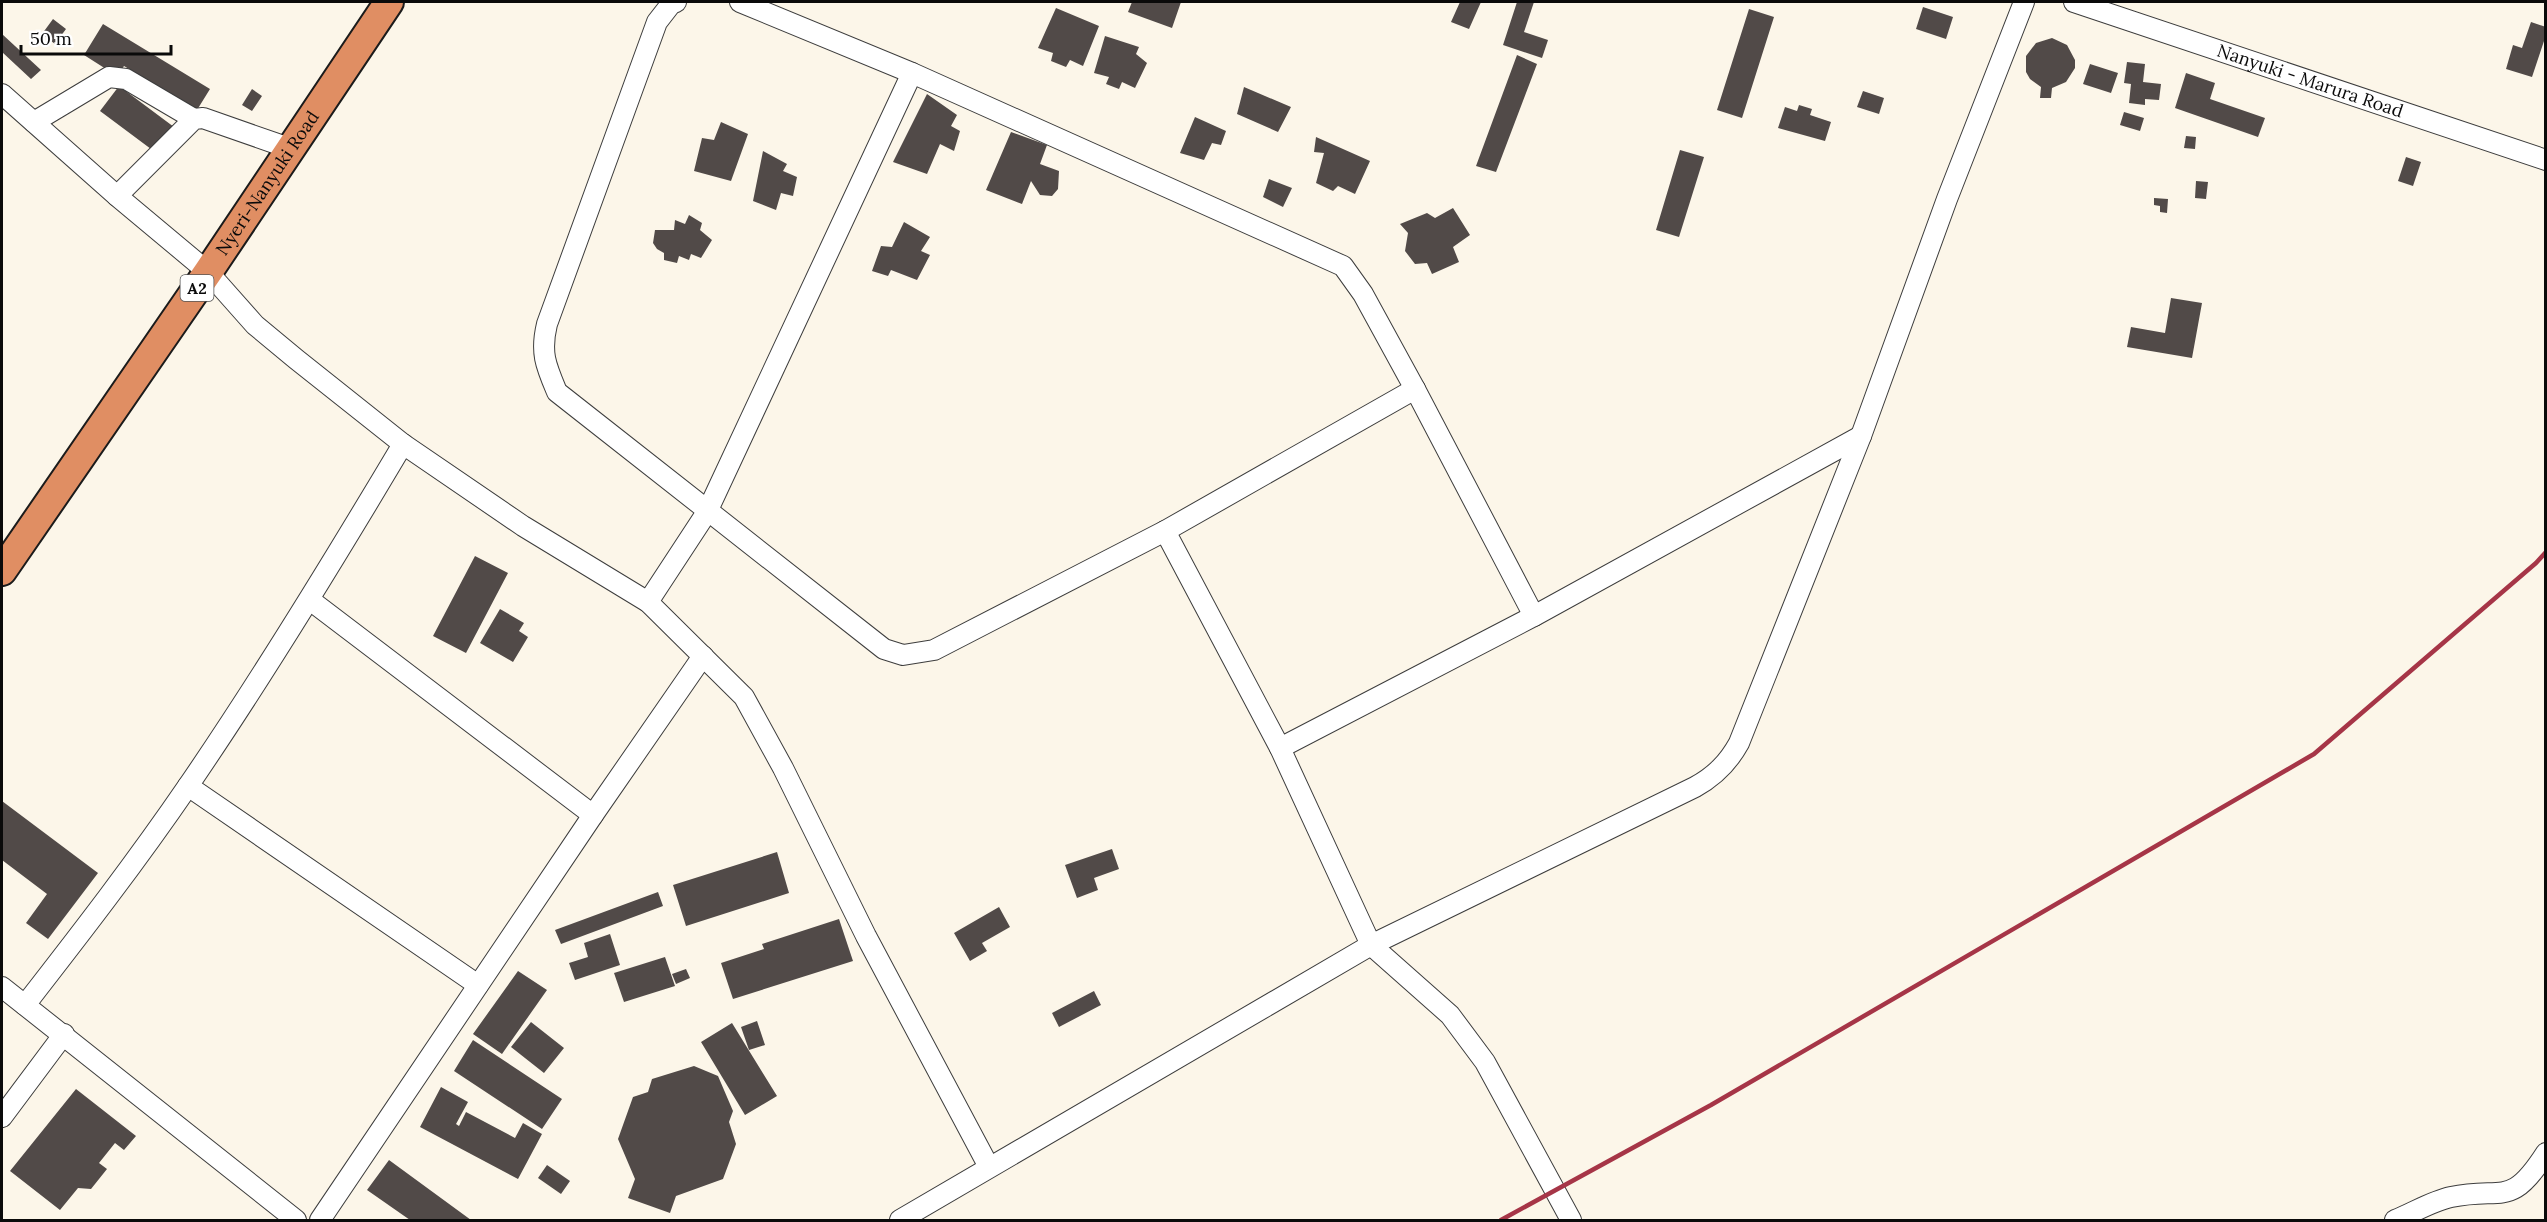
<svg xmlns="http://www.w3.org/2000/svg" width="2547" height="1222" font-family="Lora,serif">
	<style>
		.building { fill: #514a48 }
		.lines { fill: none; stroke-linecap: round; stroke-linejoin: round }
		.minor-casing { stroke: #3d3d3d; stroke-width: 22 }
		.highway-casing { stroke: #1b1b1b; stroke-width: 32 }
		.minor { stroke: #fff; stroke-width: 20 }
		.highway { stroke: #e08e63; stroke-width: 28 }
		.rail { stroke: #a63547; stroke-width: 4.5 }
		.labels { text-anchor: middle; stroke-width: 6; stroke-linejoin: round; paint-order: stroke }
		.shield { fill: #fff; stroke: #545454; stroke-width: 1.5 }
		.shield-label { font-size: 16px; font-weight: bold; fill: #0a0a0a }
		.street-label { font-size: 18px; fill: #0a0a0a; stroke: #fff }
	</style>
	<rect width="100%" height="100%" fill="#fcf6e9"/>
	<path class="building" d="M1132 2H1181L1172 28 1128 12Z
		M1460 2H1481L1469 29 1451 22Z
		M1517 2H1534L1524 32 1548 40 1542 58 1503 45Z
		M1923 7 1953 17 1946 39 1916 29Z
		M1056 8 1099 26 1083 66 1070 60 1066 67 1051 61 1053 53 1038 48Z
		M1749 9 1774 17 1742 118 1717 110Z
		M53 19 66 29 55 44 42 34Z
		M2531 22 2546 27V35L2532 77 2506 69 2513 45 2522 48Z
		M103 24 210 89 197 110 124 66 117 76 84 55Z
		M2 34 41 70 31 79 2 52Z
		M1105 36 1139 47 1136 54 1147 63 1135 88 1122 82 1119 89 1106 84 1109 77 1094 73Z
		M2052 38 2067 45 2075 60V68L2066 82 2052 88 2051 98H2040L2041 87 2030 79 2026 72V56L2036 43Z
		M1517 55 1537 64 1496 172 1476 166Z
		M2127 62 2145 64 2143 82 2161 84 2159 100 2145 99V105L2129 103 2131 84 2124 83Z
		M2090 64 2118 73 2111 93 2083 84Z
		M2186 73 2215 83 2210 99 2265 118 2258 137 2175 108Z
		M119 86 174 127 155 152 100 111Z
		M1244 87 1291 107 1278 132 1237 114Z
		M252 89 262 96 252 111 242 105Z
		M1863 91 1884 98 1879 114 1857 107Z
		M927 94 957 115 951 126 960 131 954 151 940 144 927 174 893 162Z
		M1799 105 1812 109 1810 115 1831 122 1825 141 1778 128 1785 107 1797 111Z
		M2124 112 2144 118 2140 131 2120 125Z
		M1195 117 1226 131 1221 145 1212 143 1204 160 1180 153Z
		M721 122 748 134 731 181 694 171 702 138 714 140Z
		M1011 132 1047 145 1040 164 1059 171 1058 189 1052 196 1040 195 1031 181 1022 204 986 190Z
		M2186 136 2196 137 2195 149 2184 148Z
		M1316 137 1370 161 1355 194 1338 186 1333 191 1316 183 1324 153 1314 152Z
		M1680 150 1704 157 1679 237 1656 230Z
		M763 151 787 164 783 171 797 177 793 196 781 193 776 210 753 201Z
		M2406 157 2421 162 2413 186 2398 181Z
		M1269 179 1292 188 1283 207 1263 197Z
		M2196 181 2208 182 2206 199 2195 198Z
		M2154 198 2168 199 2167 213 2160 212V206L2154 205Z
		M1453 208 1470 235 1453 247 1459 262 1432 274 1427 263 1415 264 1405 251 1408 233 1400 224 1427 213 1435 218Z
		M689 215 702 223 700 230 712 240 701 258 691 254 689 260 679 256 677 263 664 260V253L657 249 653 243 655 230H674L675 220 685 224Z
		M904 222 930 237 921 251 930 255 917 280 891 270 888 276 872 271 881 246 892 247Z
		M2171 298 2202 303 2192 358 2127 347 2131 327 2165 333Z
		M475 556 508 573 466 653 433 636Z
		M500 609 524 623 519 631 528 637 513 662 480 643Z
		M2 801 98 873 48 939 26 923 47 894 2 860Z
		M1112 849 1119 869 1094 878 1098 890 1077 898 1065 865Z
		M777 852 789 893 686 926 673 885Z
		M658 892 663 906 561 944 555 930Z
		M999 907 1010 927 982 943 987 951 970 961 954 933Z
		M839 919 853 961 733 999 721 963 764 949 762 944Z
		M610 934 620 965 575 980 569 963 588 957 584 943Z
		M665 957 675 986 624 1002 614 973Z
		M686 969 690 978 676 984 672 974Z
		M518 971 547 990 502 1054 473 1034Z
		M1094 991 1101 1005 1059 1027 1052 1013Z
		M757 1021 765 1045 749 1050 741 1027Z
		M531 1022 564 1048 544 1073 511 1047Z
		M732 1023 777 1096 745 1115 701 1042Z
		M473 1040 562 1099 542 1129 454 1071Z
		M694 1066 718 1076 733 1111 729 1122 736 1144 723 1179 676 1196 670 1213 628 1198 635 1179 618 1139 633 1097 648 1092 652 1079Z
		M441 1087 468 1102 456 1124 459 1126 466 1112 515 1138 523 1123 542 1134 518 1179 420 1127Z
		M76 1089 136 1136 124 1150 115 1143 99 1163 107 1169 91 1189 78 1188 60 1210 10 1171Z
		M389 1160 471 1220H410L367 1190Z
		M547 1165 570 1181 561 1194 538 1178Z"/>
	<g class="lines">
		<defs>
			<g id="minor">
				<path d="M676 2 671 4 657 22 547 324C540 353 546 366 557 392L884 649 903 655 934 650 1165 531 1415 389"/>
				<path d="M740 2 912 73 1343 266 1363 294 1415 389 1534 616"/>
				<path id="s1" d="M2074 2 2546 160"/>
				<path d="M2 94 117 196 208 272 255 325 296 359 403 444 523 526 648 602 744 697 783 768 866 936 989 1167"/>
				<path d="M34 122 109 77 126 79 194 119"/>
				<path d="M117 196 194 119 203 118 289 148"/>
				<path d="M1165 531 1280 748 1371 945 1450 1015 1485 1062 1571 1220"/>
				<path d="M310 600 593 815"/>
				<path d="M648 602 707 512 912 73"/>
				<path d="M1280 748 1534 616 1861 436"/>
				<path d="M188 786 478 985"/>
				<path d="M2 987 296 1220"/>
				<path d="M25 1005C81 933 136 862 188 786 264 675 334 560 403 444"/>
				<path d="M2 1117 64 1034"/>
				<path d="M320 1220 593 815 703 656"/>
				<path d="M900 1220 1371 945 1695 787C1715 776 1728 763 1739 743L1861 436 1947 199 2024 2"/>
				<path d="M2395 1220C2413 1213 2432 1201 2451 1197 2504 1186 2510 1209 2546 1153"/>
			</g>
			<g id="highway">
				<path id="s2" d="M2 571 208 272 389 2"/>
			</g>
		</defs>
		<use href="#minor" class="minor-casing"/>
		<use href="#highway" class="highway-casing"/>
		<use href="#minor" class="minor"/>
		<use href="#highway" class="highway"/>
		<path class="rail" d="M1501 1220 1711 1105 2314 754 2536 563 2546 552"/>
	</g>
	<g class="labels">
		<rect class="shield" x="180.5" y="275" width="33" height="26" rx="4.5"/>
		<g class="shield-label">
			<text x="197" y="294">A2</text>
		</g>
		<g class="street-label">
			<text dy="6" stroke="none"><textPath href="#s1" startOffset="249">Nanyuki - Marura Road</textPath></text>
			<text dy="6" stroke="none"><textPath href="#s2" startOffset="470">Nyeri-Nanyuki Road</textPath></text>
		</g>
	</g>
	<rect width="2547" height="1222" fill="none" stroke="#0a0a0a" stroke-width="6"/>
	<path d="M21 45v9h150v-9" fill="none" stroke="#0a0a0a" stroke-width="3"/>
	<text x="30" y="45" font-size="18" fill="#0a0a0a" stroke="#ffffff" stroke-width="4.5" paint-order="stroke">50 m</text>
</svg>
